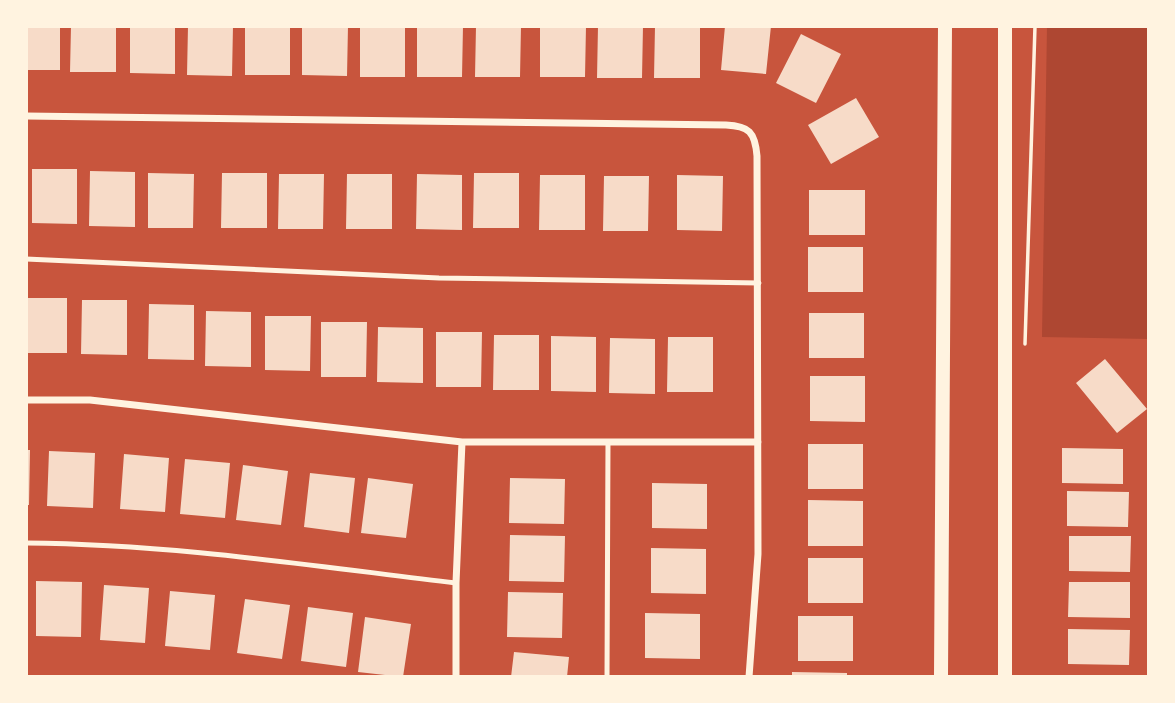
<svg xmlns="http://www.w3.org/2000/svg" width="1175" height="703" font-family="Montserrat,sans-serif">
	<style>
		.green { fill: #ae4732 }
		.building { fill: #f7dbc8 }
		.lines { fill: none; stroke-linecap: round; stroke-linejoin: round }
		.path { stroke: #fff3e0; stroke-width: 3.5 }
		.service { stroke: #fff3e0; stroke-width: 5 }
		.minor { stroke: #fff3e0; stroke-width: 7 }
		.secondary { stroke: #fff3e0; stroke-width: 14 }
	</style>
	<rect width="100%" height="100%" fill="#c8553d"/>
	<path class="green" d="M1047 26H1149V339L1042 337Z"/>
	<path class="building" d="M26 26H60V70H26Z
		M71 26H116V72H70Z
		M130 26H175V74L130 73Z
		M188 26H233L232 76 187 75Z
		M245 26H290V75H245Z
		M302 26H348L347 76 302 75Z
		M360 26H405V77H360Z
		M417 26H463L462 77H417Z
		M476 26H521L520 77H475Z
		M540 26H586L585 77H540Z
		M598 26H643L642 78H597Z
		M655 26H700V78H654Z
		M725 26H771L766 74 721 70Z
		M801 34 841 54 816 103 776 83Z
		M856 98 879 137 831 164 808 125Z
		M32 169H77V224L32 223Z
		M90 171 135 172V227L89 226Z
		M148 173 194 174 193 228H148Z
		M222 173H267V228H221Z
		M474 173H519V228H473Z
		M279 174H324L323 229H278Z
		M347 174H392V229H346Z
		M417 174 462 175V230L416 229Z
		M540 175H585V230H539Z
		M677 175 723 176 722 231 677 230Z
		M604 176H649L648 231H603Z
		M809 190H865V235H809Z
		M808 247H863V292H808Z
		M26 298H67V353H26Z
		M82 300H127V355L81 354Z
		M149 304 194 305V360L148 359Z
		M206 311 251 312V367L205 366Z
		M809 313H864V358H809Z
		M265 316H311L310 371 265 370Z
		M321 322H367L366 377H321Z
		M378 327 423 328V383L377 382Z
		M436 332H482L481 387H436Z
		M494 335H539V390H493Z
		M551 336 596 337V392L551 391Z
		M668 337H713V392H667Z
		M610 338 655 339V394L609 393Z
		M1105 359 1147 409 1117 433 1076 383Z
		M810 376H865V422L810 421Z
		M808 444H863V489H808Z
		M1062 448 1123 449V484L1062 483Z
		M26 450H30L29 505H26Z
		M49 451 95 453 93 508 47 506Z
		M124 454 169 458 165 512 120 509Z
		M185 459 230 463 225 518 180 514Z
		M243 465 288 471 281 525 236 520Z
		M310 473 355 478 349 533 304 527Z
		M368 478 413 484 406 538 361 533Z
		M510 478 565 479 564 524 509 523Z
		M652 483 707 484V529L652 528Z
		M1067 491 1129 492 1128 527 1067 526Z
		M808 500 863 501V546H808Z
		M510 535 565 536 564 582 509 581Z
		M1069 536H1131L1130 572 1069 571Z
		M651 548 706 549V594L651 593Z
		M808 558H863V603H808Z
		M36 581 82 582 81 637 36 636Z
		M1069 582H1130V618L1068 617Z
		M104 585 149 588 145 643 100 640Z
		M170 591 215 595 210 650 165 646Z
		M508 592 563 593 562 638 507 637Z
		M245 599 290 605 282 659 237 653Z
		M308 607 353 613 346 667 301 661Z
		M645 613 700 614V659L645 658Z
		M798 616H853V661H798Z
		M365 617 411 624 403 677 358 672Z
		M1068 629 1130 630 1129 665 1068 664Z
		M514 652 569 657 567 677H511Z
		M792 672 847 673V677H792Z"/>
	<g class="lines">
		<path class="path" d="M1025 344 1035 26"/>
		<path class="service" d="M26 259 439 278 759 283
			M26 543C170 544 313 566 456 583
			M607 677 608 442"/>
		<path class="minor" d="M26 116 726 125C749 126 755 132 757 156L758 554 749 677
			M26 400H90L462 442H758
			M456 677V583L462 442"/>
		<path class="secondary" d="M941 677 945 26
			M1005 677V26"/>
	</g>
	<rect width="1175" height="703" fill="none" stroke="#fff3e0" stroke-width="56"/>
</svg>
